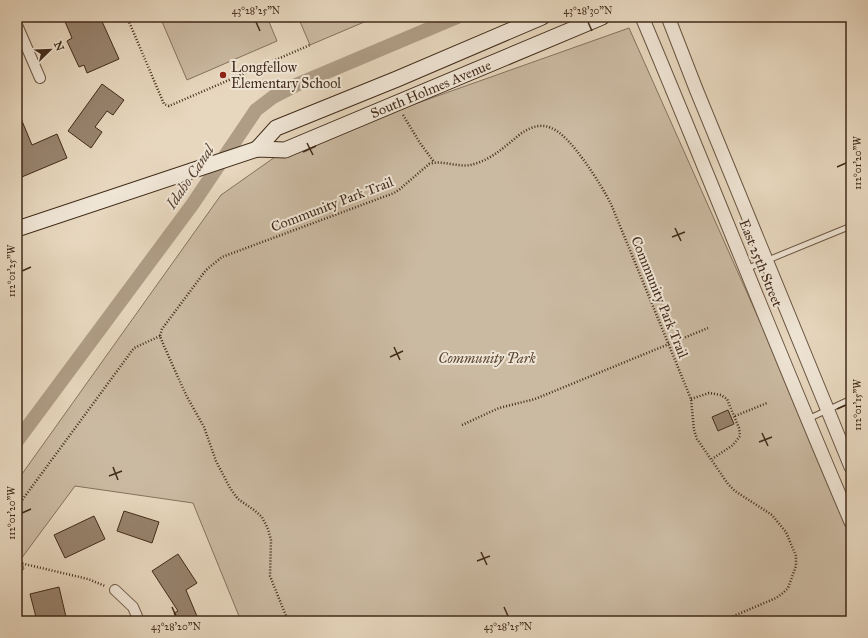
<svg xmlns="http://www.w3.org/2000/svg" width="868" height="638" font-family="'IM FELL Great Primer',serif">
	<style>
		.green { fill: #cbbaa2; stroke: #86725e }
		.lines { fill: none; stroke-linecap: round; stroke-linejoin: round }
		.canal { stroke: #af9d86; stroke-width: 14 }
		.building { fill: #98846f; stroke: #422b1a }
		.service-casing { stroke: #6b5643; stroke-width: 7 }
		.minor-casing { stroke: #6b5643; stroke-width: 12 }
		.tertiary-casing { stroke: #6b5643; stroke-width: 15 }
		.secondary-casing { stroke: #422b1a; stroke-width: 17 }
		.path { stroke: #422b1a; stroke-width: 2.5; stroke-dasharray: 1 2; stroke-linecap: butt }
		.service { stroke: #efe5d5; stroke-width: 5 }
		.minor { stroke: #efe5d5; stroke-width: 10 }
		.tertiary { stroke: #efe5d5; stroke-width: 13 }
		.secondary { stroke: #efe5d5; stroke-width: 15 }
		.ticks { fill: none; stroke: #422b1a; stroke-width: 1.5 }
		.poi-dot { fill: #8f2418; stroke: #efe5d5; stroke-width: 1.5 }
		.labels { text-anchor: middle; stroke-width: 4; stroke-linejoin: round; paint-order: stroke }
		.poi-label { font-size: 14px; fill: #422b1a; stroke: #efe5d5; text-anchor: start }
		.street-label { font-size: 14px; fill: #422b1a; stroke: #efe5d5 }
		.park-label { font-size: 14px; font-style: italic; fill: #5d4835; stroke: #efe5d5 }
		.water-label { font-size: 15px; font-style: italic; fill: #5d4835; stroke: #efe5d5 }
		.neatline { fill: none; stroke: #422b1a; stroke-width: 1.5 }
		.ticks-label { font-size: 10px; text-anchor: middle; fill: #422b1a }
	</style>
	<rect width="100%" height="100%" fill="#e7d7be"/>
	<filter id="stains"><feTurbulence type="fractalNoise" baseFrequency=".005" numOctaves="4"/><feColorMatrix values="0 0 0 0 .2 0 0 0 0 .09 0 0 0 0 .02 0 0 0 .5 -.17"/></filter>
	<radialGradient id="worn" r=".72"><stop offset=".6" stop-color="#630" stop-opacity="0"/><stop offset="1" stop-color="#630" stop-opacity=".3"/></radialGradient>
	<path class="green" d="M160 17H267L277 41 187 80Z
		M298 17H376L310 45Z
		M629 28 851 526V621H241L193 503 75 486 21 559 24 569 17 575V481L221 195 285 150Z"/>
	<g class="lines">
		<path class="canal" d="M17 441 192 205 256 110 273 97 296 85 457 17"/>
	</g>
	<path class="building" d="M63 17H100L119 59 87 73 84 65 79 67 67 41 72 38Z
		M102 84 124 100 113 115 107 111 95 127 102 132 91 148 68 131Z
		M17 109 32 145 57 134 67 158 17 179Z
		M728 410 734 424 718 431 712 417Z
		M124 511 159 522 152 543 117 531Z
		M94 516 105 539 65 558 54 535Z
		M178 554 197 583 186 590 199 621H178L174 613 178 611 152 571Z
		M59 587 66 617 49 621H37L30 594Z"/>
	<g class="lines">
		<defs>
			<path id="service" d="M746 269 851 226
				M808 419 851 399"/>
			<path id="minor" d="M17 25 40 78
				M115 590 133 607 139 621"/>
			<path id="tertiary" d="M642 17C713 185 779 355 851 522
				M668 17 696 89 851 467"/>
			<g id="secondary">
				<path d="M257 149 276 128 397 79 542 17"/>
				<path id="s1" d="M17 229 257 149 285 150 602 17"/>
			</g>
		</defs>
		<use href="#service" class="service-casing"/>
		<use href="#minor" class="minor-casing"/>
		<use href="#tertiary" class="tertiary-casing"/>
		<use href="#secondary" class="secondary-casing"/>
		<path class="path" d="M127 17 164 104 169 106 310 45
			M403 115 420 143 434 162
			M691 399 709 393 721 395 727 399 739 428 740 436 733 445 712 459
			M735 416 767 403
			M462 425 499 408 535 399 708 328
			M17 507 134 348 160 336
			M17 561 20 563 88 579 105 586
			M288 621 270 576 271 540 268 529 262 517 254 510 238 499 230 488 216 461 204 427 186 395 164 346 160 336 162 329 206 270 222 257 394 193 400 189 429 164C443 159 459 169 474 164 489 160 501 150 513 140 517 137 521 133 525 131 533 126 543 124 551 128 570 134 602 186 611 204L691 399 694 430 697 439 728 484 735 491 772 515 786 532 796 556V566L788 588 783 593 776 598 722 621"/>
		<use href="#service" class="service"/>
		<use href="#minor" class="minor"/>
		<use href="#tertiary" class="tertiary"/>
		<use href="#secondary" class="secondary"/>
	</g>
	<path class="ticks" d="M256 22 260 31M588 22 592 31M307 143 313 155M303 152 316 146M837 167 846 163M675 228 681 241M672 237 685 232M22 271 31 267M394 347 400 360M390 357 403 351M837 409 846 405M762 433 768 446M759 442 772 437M113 467 118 480M109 476 122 471M22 513 31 509M481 552 487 565M477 561 490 556M172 607 176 616M504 607 508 616"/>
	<circle class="poi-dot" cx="223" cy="75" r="4"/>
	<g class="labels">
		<g class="poi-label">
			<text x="231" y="72">Longfellow<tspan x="231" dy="16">Elementary School</tspan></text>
		</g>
		<g class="street-label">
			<text dy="5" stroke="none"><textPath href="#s1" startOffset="439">South Holmes Avenue</textPath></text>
			<text transform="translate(332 204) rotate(-21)" y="5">Community Park Trail</text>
			<text transform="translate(761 263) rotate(68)" y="5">East 25th Street</text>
			<text transform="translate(660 297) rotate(68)" y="5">Community Park Trail</text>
		</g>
		<g class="park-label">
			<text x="487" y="363">Community Park</text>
		</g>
		<g class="water-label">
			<text transform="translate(190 177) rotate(-56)" y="5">Idaho Canal</text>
		</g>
	</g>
	<rect width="868" height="638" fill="none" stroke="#e7d7be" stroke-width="44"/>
	<g transform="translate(50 50) rotate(67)" stroke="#efe5d5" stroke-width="3" paint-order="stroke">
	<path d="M0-3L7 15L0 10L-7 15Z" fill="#422b1a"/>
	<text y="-6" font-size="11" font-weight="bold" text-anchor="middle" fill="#422b1a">N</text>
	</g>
	<rect x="22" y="22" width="824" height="594" class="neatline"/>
	<g class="ticks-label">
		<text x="256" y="14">43°28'25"N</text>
		<text x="588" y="14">43°28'30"N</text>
		<text transform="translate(857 163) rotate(-90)" y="4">112°01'20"W</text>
		<text transform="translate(11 271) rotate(-90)" y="4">112°01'25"W</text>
		<text transform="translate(857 405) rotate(-90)" y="4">112°01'15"W</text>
		<text transform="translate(11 513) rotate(-90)" y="4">112°01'20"W</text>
		<text x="176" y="630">43°28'20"N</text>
		<text x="508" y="630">43°28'25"N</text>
	</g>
	<rect width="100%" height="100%" filter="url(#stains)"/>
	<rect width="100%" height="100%" fill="url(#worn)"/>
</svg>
